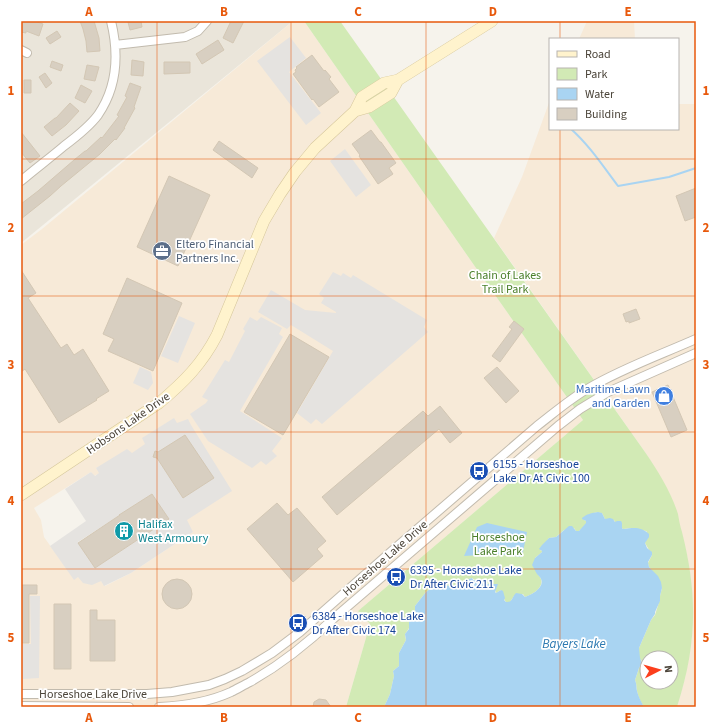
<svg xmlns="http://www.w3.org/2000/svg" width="717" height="728" font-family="'Source Sans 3',sans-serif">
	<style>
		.residential { fill: #eae5da }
		.commercial { fill: #f7ead8; fill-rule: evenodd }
		.green { fill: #d2eab5; fill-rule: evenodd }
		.parking { fill: #e5e3e0; fill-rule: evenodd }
		.water { fill: #a9d4f2 }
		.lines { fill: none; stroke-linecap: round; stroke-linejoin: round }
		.stream { stroke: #a9d4f2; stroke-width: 2 }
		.building { fill: #d8cfc1; stroke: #d3c7b4 }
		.street-casing { stroke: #c2bbae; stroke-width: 10 }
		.secondary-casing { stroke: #d6c79b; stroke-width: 12 }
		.street { stroke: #fff; stroke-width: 8 }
		.secondary { stroke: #fff3cd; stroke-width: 11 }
		.grid { fill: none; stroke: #e8590c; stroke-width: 1; stroke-opacity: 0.55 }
		.labels { text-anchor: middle; stroke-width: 3.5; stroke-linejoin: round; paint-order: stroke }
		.service-label { font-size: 12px; fill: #4e5e75; stroke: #fff; text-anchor: start }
		.park-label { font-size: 12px; fill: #4a7f2a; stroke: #fff }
		.shop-label { font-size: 12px; fill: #366cbe; stroke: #fff; text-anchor: end }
		.street-label { font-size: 12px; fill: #4b4439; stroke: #fff }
		.transit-label { font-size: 12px; fill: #164399; stroke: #fff; text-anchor: start }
		.culture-label { font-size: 12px; fill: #0d838f; stroke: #fff; text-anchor: start }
		.water-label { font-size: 13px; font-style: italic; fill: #2e7ab2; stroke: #fff }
		.neatline { fill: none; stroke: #e8590c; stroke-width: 1.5 }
		.grid-label { font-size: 13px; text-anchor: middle; font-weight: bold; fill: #e8590c }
	</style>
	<rect width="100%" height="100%" fill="#f6f3ec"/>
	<path class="residential" d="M21 21H293L21 243Z"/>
	<path class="commercial" d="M293 21H304L476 268 583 420 358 611 370 624 346 707H21V245L42 229ZM131 453 193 532 131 573 105 586 101 581 78 577 74 579 44 537 41 520 34 508 91 472 94 476 100 473 96 468Z
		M587 21H634L635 39H579Z
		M550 100V129H678V104H696V707H677L685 678 689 657 692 636 693 609 691 581 687 555 681 531 669 493 653 465 645 452 494 238 522 177Z"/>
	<path class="green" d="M304 21H340L645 452C658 471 671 492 678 514 679 520 680 526 682 532 698 595 697 645 677 707H644C641 702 638 697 637 691 636 686 637 685 635 680L639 668 641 665 642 661 639 658V648L651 620 655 615 660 599V596L662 588 653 572 649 567 648 563 652 555 645 543 647 532 646 531 632 528 623 529 622 528V523L615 522 614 520 605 519 602 513C592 511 591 514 584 520L586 521V525L579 531H576L574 528 564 530 556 537 549 538 540 550 542 551V552L535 558C535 562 535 567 536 571 537 574 540 576 541 579 544 588 532 595 525 597L523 594 514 596 510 602H506L504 599 501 590 496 593 495 590 497 586C489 583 480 583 472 578L469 579 460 587 442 585 436 587 426 592 415 606V613C409 619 412 621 409 628 406 634 404 632 406 640L399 653V666L393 671 394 676 390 694 384 707H346L370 624 358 611 583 420 476 268ZM647 658H671V682H647Z"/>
	<path class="parking" d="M290 37 306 58 289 72 321 113 306 125 257 61Z
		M345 149 371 185 356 197 330 161Z
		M333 272 341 276 343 273 351 278 353 275 427 320 424 327 428 332 322 424 316 419 311 424 297 413 333 351 291 325 287 329 258 312 271 290 305 310 336 313V312L321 303 324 298 319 294Z
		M179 316 195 323 178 363 161 356Z
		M250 317 257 321 261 317 282 328 279 334 283 337 240 411 282 438 272 451 277 456 266 465 261 461 252 468 208 441 190 414 206 403 208 400 202 397 225 360 229 362 245 331 243 329Z
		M140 367 151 372 153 383 148 390 133 383Z
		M174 418 177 423 188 419 191 425 232 491 187 520 193 532 131 573 104 586 101 581 92 585 83 583 78 577 74 580 50 546 86 521 65 489 91 472 95 476 99 473 96 468 127 449 132 453 145 444 142 438ZM185 435 213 478 183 498 157 458 153 457 155 451 158 452ZM152 494 169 519 95 568 78 542 120 515 121 514 122 515 125 511H127Z
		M30 596H40L39 678 23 679V684H21V644H31Z"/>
	<path class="water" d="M598 512 602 513 605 519 610 518 613 519 615 522 617 521H621L622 523V528L623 529C634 528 640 526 649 534V537L645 543 647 548 652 552V555L648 562 649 567 658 576 661 582 662 588 660 596V601L655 612V614L651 620 639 648 640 658 642 663 639 668 635 680C637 685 636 686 637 691 638 696 641 701 644 707H384L390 694 394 676 393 671 399 666V653L406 640 405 634 409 629V621L411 617 415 613V606L426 592 433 587 442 585 460 587 469 579 472 578 473 580 484 582 487 584H498L495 592 496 593 501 590 503 591 505 598 504 600 506 602C512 603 512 597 516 593L522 594 525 597C532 595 545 587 541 579 541 578 537 574 537 574 535 571 534 568 532 565L535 558 542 552V551L539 549 542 545 549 538 556 537 569 526H572L576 531H579L586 523V521L582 519V518C587 514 591 513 598 512Z
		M487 523 527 532 522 557 497 554 464 556 477 527Z"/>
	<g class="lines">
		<path class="stream" d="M571 129C589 145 603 166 618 186L669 177 696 168"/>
	</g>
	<path class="building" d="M21 21H34L43 24 39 36 26 31V33L21 32Z
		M80 21H94L99 38 100 51 87 52 86 41 83 29Z
		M132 21H141L142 27 130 30 128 22Z
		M231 21H244L233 43 223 38Z
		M57 31 61 37 50 44 46 38Z
		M218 40 224 50 202 64 196 54Z
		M312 55 324 71 325 70 331 77 329 79 339 92 319 107 313 99 312 100 293 74 296 72 295 70 297 68 296 67Z
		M132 60 144 62 143 76 131 75Z
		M52 61 63 65 61 71 50 67Z
		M164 62H190V73L164 74Z
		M87 65 99 67 95 81 84 79Z
		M45 73 52 83 46 88 39 77Z
		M24 80H31V93H24Z
		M130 83 141 87 134 107 135 108 124 128H125L116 140 115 139 100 154 61 186 50 196 21 219V204L38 191 74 160 85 151H86L101 137 102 138 119 116 117 115 127 97 125 96Z
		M81 85 92 91 85 103 75 98Z
		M70 103 79 111 66 125 52 136 44 127 55 118H56Z
		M371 130 380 142H381L396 163 389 168 393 174 378 184 359 156 360 155 352 144Z
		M21 132 40 156 30 163 21 152Z
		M219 141 258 168 252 178 213 150Z
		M169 176 210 195 178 266 137 247Z
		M696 188V217L685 221 676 196Z
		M21 270 36 293 28 298 61 348 67 344 74 355 83 349 109 391 96 399 97 400 59 423 25 369 21 372Z
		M127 278 182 303 153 371 108 351 114 339 103 334Z
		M636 309 640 319 629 323V321L626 322 623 314Z
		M514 321 524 329 500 362 492 356 512 329 509 327Z
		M290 334 329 357 283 435 244 412Z
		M497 367 519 391 506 403 484 378Z
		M668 385 687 430 671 437 652 392Z
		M440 406 462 433 450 443 439 429 337 515 322 497 423 411 428 416Z
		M185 435 214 478 183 498 157 458 153 457 155 451 158 452Z
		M152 494 169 519 95 568 78 543 120 515H119Z
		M277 503 288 515 297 508 326 541 317 549 323 556 293 582 247 529Z
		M162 594a15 15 0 1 1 30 0a15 15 0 1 1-30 0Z
		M21 585H37V594H29V643H21Z
		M54 604H71V669H54Z
		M90 610H97V620H115V661H90Z
		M319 699 326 700 331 707H313L314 702Z"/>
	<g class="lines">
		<defs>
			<path id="street" d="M115 45 185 37 198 31 207 21
				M21 50 27 53
				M21 181C35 169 50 158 64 146 76 137 89 127 98 115 118 86 119 54 111 21
				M21 694H147L172 692 209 685 225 679 242 671 272 653 300 632 393 550 537 426C554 413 571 398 589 388 623 368 660 355 696 339
				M21 706 129 707
				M159 707C183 706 209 702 231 692 237 689 244 685 250 682 280 665 308 643 333 619L558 426 580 409 608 392 696 353"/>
			<path id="secondary" d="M355 111 369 107 391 93 398 80
				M21 495 159 403C184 382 202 364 217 335L264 221 280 194 295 172 315 148 355 111 362 97 384 83 398 80 492 21"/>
		</defs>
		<use href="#street" class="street-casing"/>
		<use href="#secondary" class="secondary-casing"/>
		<use href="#street" class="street"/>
		<use href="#secondary" class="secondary"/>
	</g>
	<path class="grid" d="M157 21V707M291 21V707M426 21V707M560 21V39M560 129V707M21 159H696M21 296H696M21 432H696M21 569H696"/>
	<defs>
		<symbol id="office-disc" viewBox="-11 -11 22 22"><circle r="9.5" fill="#5c6f8a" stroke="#fff"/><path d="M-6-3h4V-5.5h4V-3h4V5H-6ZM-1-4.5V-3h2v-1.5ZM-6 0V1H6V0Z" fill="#fff"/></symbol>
		<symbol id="shop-disc" viewBox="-11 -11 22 22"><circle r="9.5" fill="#3f7fe0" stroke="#fff"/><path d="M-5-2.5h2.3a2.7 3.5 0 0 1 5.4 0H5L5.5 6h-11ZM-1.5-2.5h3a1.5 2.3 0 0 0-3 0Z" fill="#fff"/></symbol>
		<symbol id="bus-disc" viewBox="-11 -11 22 22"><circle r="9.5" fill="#1a4fb4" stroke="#fff"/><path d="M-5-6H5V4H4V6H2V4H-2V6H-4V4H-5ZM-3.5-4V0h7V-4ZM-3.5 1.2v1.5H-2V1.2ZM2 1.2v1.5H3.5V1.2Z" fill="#fff"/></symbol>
		<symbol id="building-disc" viewBox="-11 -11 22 22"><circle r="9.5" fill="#0f9aa8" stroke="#fff"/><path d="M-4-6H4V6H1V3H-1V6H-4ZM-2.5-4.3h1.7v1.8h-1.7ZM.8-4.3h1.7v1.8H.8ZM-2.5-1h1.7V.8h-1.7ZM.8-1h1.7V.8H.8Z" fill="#fff"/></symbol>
	</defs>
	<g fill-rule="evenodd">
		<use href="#office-disc" x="151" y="240" width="22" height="22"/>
		<use href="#shop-disc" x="653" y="385" width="22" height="22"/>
		<use href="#bus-disc" x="468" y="460" width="22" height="22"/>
		<use href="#building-disc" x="113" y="520" width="22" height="22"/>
		<use href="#bus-disc" x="385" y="566" width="22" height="22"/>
		<use href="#bus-disc" x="287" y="612" width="22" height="22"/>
	</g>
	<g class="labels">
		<g class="service-label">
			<text x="176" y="248">Eltero Financial<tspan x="176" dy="14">Partners Inc.</tspan></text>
		</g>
		<g class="park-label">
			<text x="505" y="279">Chain of Lakes<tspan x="505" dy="14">Trail Park</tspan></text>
			<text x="498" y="541">Horseshoe<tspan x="498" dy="14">Lake Park</tspan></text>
		</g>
		<g class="shop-label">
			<text x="650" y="393">Maritime Lawn<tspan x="650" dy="14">and Garden</tspan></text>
		</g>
		<g class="street-label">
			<text transform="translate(128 423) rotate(-35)" y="4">Hobsons Lake Drive</text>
			<text transform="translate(385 558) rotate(-41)" y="4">Horseshoe Lake Drive</text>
			<text x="93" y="698">Horseshoe Lake Drive</text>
		</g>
		<g class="transit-label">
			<text x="493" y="468">6155 - Horseshoe<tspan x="493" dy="14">Lake Dr At Civic 100</tspan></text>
			<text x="410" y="574">6395 - Horseshoe Lake<tspan x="410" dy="14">Dr After Civic 211</tspan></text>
			<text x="312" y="620">6384 - Horseshoe Lake<tspan x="312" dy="14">Dr After Civic 174</tspan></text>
		</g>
		<g class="culture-label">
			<text x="138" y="528">Halifax<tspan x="138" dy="14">West Armoury</tspan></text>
		</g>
		<g class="water-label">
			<text x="574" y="648">Bayers Lake</text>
		</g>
	</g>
	<rect width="717" height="728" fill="none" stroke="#ffffff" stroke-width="44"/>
	<rect x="549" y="38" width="130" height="92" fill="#ffffff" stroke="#b7b4b0"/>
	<rect x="557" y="51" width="20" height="6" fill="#fff3cd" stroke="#b7b4b0"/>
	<text x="585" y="58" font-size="12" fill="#4b4439">Road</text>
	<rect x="557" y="68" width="20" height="12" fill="#d2eab5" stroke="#b7b4b0"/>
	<text x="585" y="78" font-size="12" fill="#4b4439">Park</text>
	<rect x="557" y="88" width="20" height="12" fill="#a9d4f2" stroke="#b7b4b0"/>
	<text x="585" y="98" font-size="12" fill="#4b4439">Water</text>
	<rect x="557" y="108" width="20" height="12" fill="#d8cfc1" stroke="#b7b4b0"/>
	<text x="585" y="118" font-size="12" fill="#4b4439">Building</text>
	<g transform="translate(659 670) rotate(84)"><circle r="19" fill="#ffffff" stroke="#b7b4b0"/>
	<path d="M0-3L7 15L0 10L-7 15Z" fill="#fc3f1d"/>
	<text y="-6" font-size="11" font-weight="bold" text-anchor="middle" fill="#4b4439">N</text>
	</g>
	<rect x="22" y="22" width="673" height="684" class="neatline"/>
	<g class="grid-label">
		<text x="89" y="16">A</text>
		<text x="224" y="16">B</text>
		<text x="358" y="16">C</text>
		<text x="493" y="16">D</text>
		<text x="628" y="16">E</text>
		<text x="11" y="95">1</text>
		<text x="706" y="95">1</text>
		<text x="11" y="232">2</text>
		<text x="706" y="232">2</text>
		<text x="11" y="369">3</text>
		<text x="706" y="369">3</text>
		<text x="11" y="505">4</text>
		<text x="706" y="505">4</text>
		<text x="11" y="642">5</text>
		<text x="706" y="642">5</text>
		<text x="89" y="722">A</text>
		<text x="224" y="722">B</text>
		<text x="358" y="722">C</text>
		<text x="493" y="722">D</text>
		<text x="628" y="722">E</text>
	</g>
</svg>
